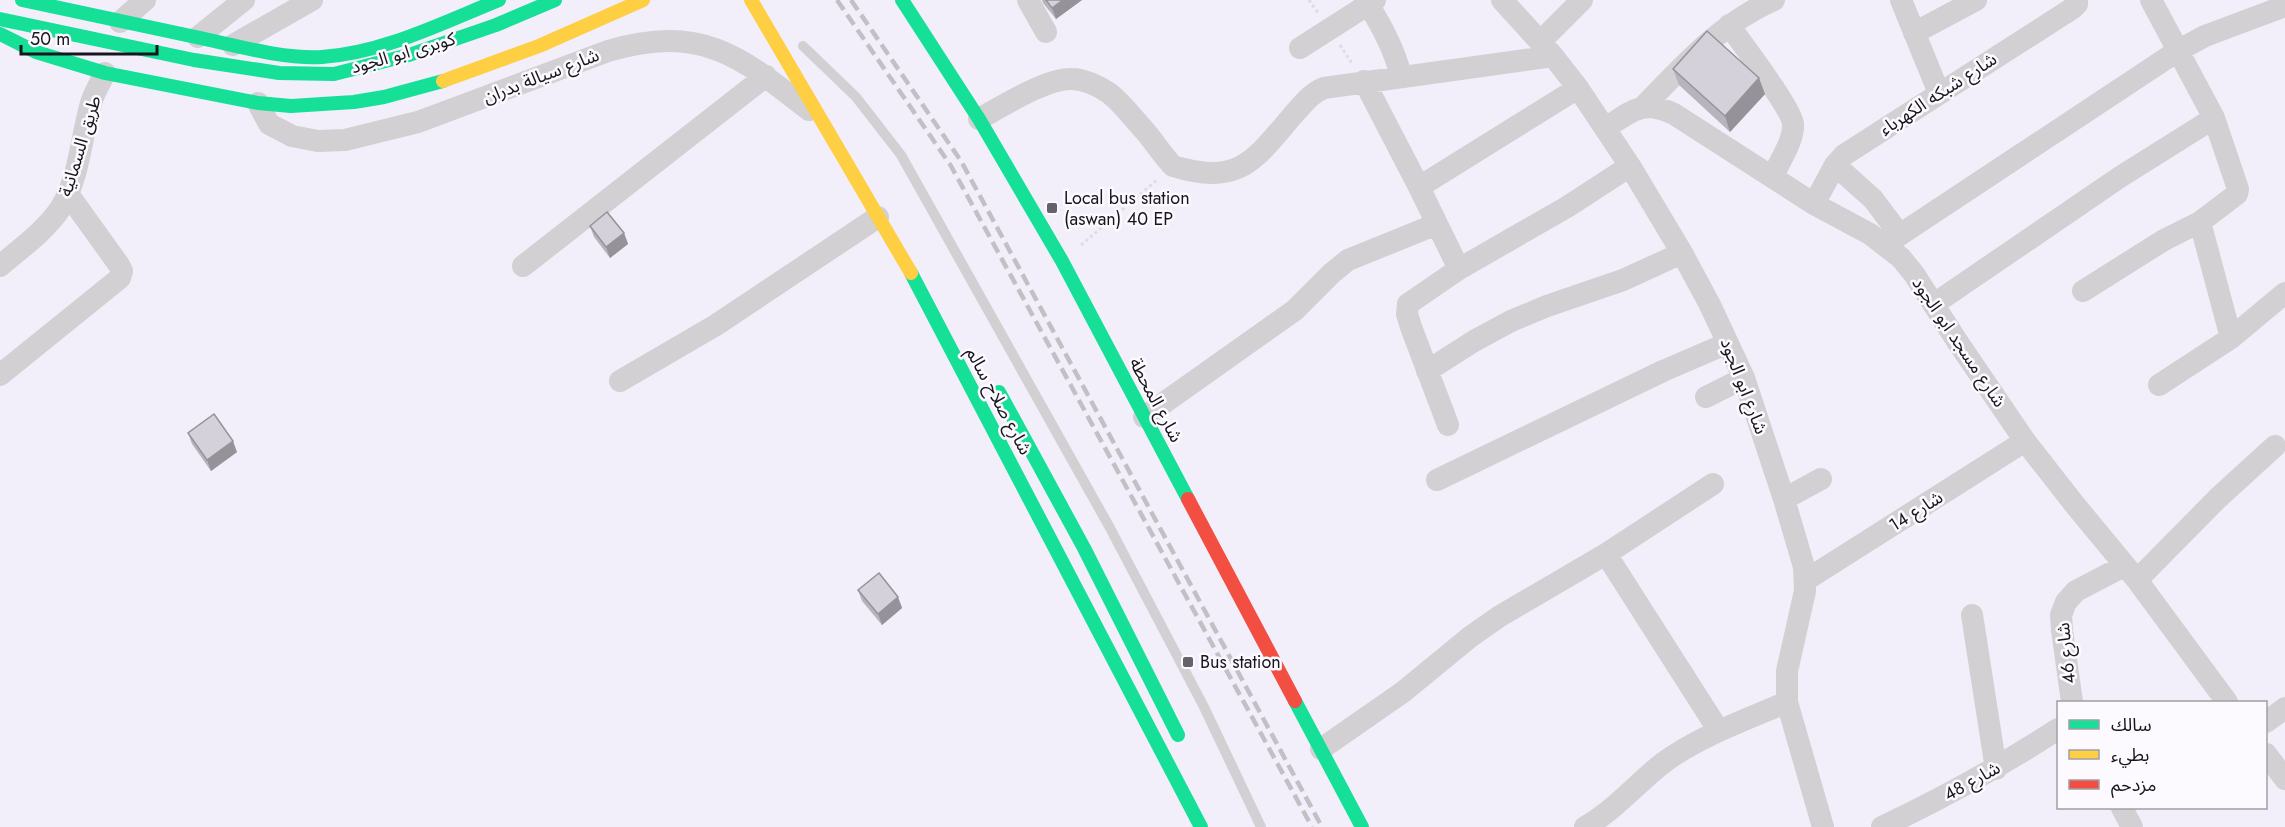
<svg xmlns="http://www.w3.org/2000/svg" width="2285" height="827" font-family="Jost,'Noto Sans Arabic',sans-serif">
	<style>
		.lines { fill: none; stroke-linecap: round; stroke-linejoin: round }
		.path { stroke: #dedde0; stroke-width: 3; stroke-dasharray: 3 3; stroke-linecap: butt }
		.lane { stroke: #d2d0d3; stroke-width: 10 }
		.street { stroke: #d2d0d3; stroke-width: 22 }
		.fast { stroke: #16e098; stroke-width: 14 }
		.slow { stroke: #ffcf43; stroke-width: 14 }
		.jam { stroke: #f24e42; stroke-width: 14 }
		.rail { stroke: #c2c0c4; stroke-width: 4.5; stroke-dasharray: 12 6; stroke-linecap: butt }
		.wall { fill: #b7b4bc }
		.shaded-wall { fill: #959299 }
		.building { fill: #d5d1db; stroke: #959299; stroke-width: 1.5 }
		.poi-dot { fill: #64626a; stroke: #fcfafe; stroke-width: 2 }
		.labels { text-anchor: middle; stroke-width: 5; stroke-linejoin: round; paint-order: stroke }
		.street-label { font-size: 18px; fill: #18161d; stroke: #fcfafe }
		.poi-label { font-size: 18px; fill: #18161d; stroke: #fcfafe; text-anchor: start }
	</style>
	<rect width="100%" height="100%" fill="#f2eefa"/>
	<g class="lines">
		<path class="path" d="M1309 0 1318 13
			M1340 45 1353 65
			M1081 245 1158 179"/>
		<path class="lane" d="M803 46 856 97 901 155 1110 528 1204 707 1261 827"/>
		<path class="street" d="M1028 0 1046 32
			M1365 0C1381 24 1394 48 1401 76
			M1502 0 1553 56 1578 88 1630 166 1682 253 1710 305 1744 378 1784 499 1804 567 1805 591 1787 671V702L1823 827
			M1901 0 1939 93
			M120 22 145 0
			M1729 25C1740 41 1792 109 1793 124 1794 141 1779 162 1773 176
			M1914 33 1976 0
			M198 37 244 0
			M1540 42 1582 0
			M233 45 312 0
			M1300 48 1375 0
			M1364 81 1419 187
			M258 103 269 124 292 136 318 141 345 140 418 122 608 51C701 24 739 55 809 110
			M1644 106C1683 66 1721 23 1774 0
			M979 119C1001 107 1047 78 1071 79 1084 79 1099 86 1109 93 1122 103 1133 118 1144 130 1154 141 1162 155 1173 166 1239 186 1254 161 1293 115 1303 104 1311 93 1324 88L1553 56
			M1606 128C1631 111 1643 99 1674 114L1814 204 1870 234 1901 258 1914 274 1957 341 2025 441 2075 505 2137 580 2227 702
			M1835 165 1873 199 1900 235
			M1814 204 1835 165 1844 155 2073 8 2077 4V0
			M2200 222 2231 338 2285 293
			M1437 224 1459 269
			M1886 244 2179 50 2205 36 2285 6
			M0 266C20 249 45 231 60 209 80 177 81 137 91 103 94 93 100 83 105 73
			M523 266 766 76
			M2083 291 2164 240 2200 222 2237 194 2238 189 2214 118 2151 0
			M1934 304 2120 177 2214 118
			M1427 371 1474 341 1511 321 1547 306 1623 280 1682 253
			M0 375 120 278 122 271 119 265 68 194
			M620 381 716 325 878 217
			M2159 385 2231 338
			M1706 397 1744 378
			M1144 417 1295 310 1332 273 1348 260 1437 224 1419 187 1578 88
			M1448 425 1411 327 1407 314 1408 304 1459 269 1567 207 1630 166
			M1437 480 1663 371 1728 343
			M1784 499 1821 479
			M1606 554 1719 731
			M1806 580 2025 441
			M2137 580 2218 498 2275 446
			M1972 615 1996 769
			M2072 702 2062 630 2061 615 2066 602 2076 591 2124 566
			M2266 722 2285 708
			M1321 749 1403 692 1470 637 1500 616 1606 554 1713 484
			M2266 754 2285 779
			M2122 808 2132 827
			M1585 827C1615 810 1636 784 1663 763 1699 736 1746 720 1787 702
			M1882 827C1943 798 2001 766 2058 729"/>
		<path class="fast" d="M22 0C83 13 144 26 205 39 241 47 285 59 322 57 383 53 442 23 499 0
			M902 0 979 119 1062 261 1188 499
			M0 19 194 60 279 73 334 74 409 55 496 25 555 0
			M0 34 36 52 105 73 258 103 291 106 354 102 384 97 443 81
			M911 273 1201 827
			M999 392 1084 548 1178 735
			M1295 701 1362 827"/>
		<path class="slow" d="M751 0 911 273
			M443 81 539 46 643 0"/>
		<path class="jam" d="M1188 499 1295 701"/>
		<path class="rail" d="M837 0 951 166 1312 827
			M851 0 961 161 1322 827"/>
	</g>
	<path class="wall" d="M1042 0H1082L1056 19 1043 3Z
		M1673 69 1765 94 1730 132 1679 85Z
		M590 226 624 233 628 244 610 258 594 237Z
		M188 433 237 452 211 471 192 444Z
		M858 590 898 597 902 608 882 625 862 601Z"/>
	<path class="shaded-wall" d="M1063 0H1082L1056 19 1052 8Z
		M1759 78 1765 94 1730 132 1725 116Z
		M624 233 628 244 610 258 606 247Z
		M233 441 237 452 211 471 207 460Z
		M898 597 902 608 882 625 878 614Z"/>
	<path class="building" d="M1046 0H1063L1052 8Z
		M1707 31 1759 78 1725 116 1673 69Z
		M607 212 624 233 606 247 590 226Z
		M214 414 233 441 207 460 188 433Z
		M879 573 898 597 878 614 858 590Z"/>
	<g class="poi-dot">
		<rect x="1046" y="202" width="12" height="12" rx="3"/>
		<rect x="1182" y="656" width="12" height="12" rx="3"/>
	</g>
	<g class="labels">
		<g class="street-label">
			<text transform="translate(403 53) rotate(-16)" y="6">كوبرى ابو الجود</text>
			<text transform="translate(541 76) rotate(-21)" y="6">شارع سيالة بدران</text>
			<text transform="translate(1938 94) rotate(-33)" y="6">شارع شبكه الكهرباء</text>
			<text transform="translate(80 146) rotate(-73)" y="6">طريق السمانية</text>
			<text transform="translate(1959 342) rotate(56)" y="6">شارع مسجد ابو الجود</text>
			<text transform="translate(1744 386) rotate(69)" y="6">شارع ابو الجود</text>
			<text transform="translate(1156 400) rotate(62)" y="6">شارع المحطة</text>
			<text transform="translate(999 401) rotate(62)" y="6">شارع صلاح سالم</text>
			<text transform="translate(1916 511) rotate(-32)" y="6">شارع 14</text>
			<text transform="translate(2066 653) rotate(-96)" y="6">شارع 46</text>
			<text transform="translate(1972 781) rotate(-29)" y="6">شارع 48</text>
		</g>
		<g class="poi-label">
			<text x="1064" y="204">Local bus station<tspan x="1064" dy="21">(aswan) 40 EP</tspan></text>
			<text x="1200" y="668">Bus station</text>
		</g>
	</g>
	<rect x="2057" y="701" width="210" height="108" fill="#fcfafe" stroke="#a19fa4" stroke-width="1.5"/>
	<rect x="2069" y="720" width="30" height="9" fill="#16e098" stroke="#a19fa4" stroke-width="1.5"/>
	<text x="2111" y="731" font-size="18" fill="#18161d">سالك</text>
	<rect x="2069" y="750" width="30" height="9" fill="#ffcf43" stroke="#a19fa4" stroke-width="1.5"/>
	<text x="2111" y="761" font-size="18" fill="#18161d">بطيء</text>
	<rect x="2069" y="780" width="30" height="9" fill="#f24e42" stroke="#a19fa4" stroke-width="1.5"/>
	<text x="2111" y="791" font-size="18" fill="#18161d">مزدحم</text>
	<path d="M21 45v9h136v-9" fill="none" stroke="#18161d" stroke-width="3"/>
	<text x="30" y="45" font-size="18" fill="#18161d" stroke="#fcfafe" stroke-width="4.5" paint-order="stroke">50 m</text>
</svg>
